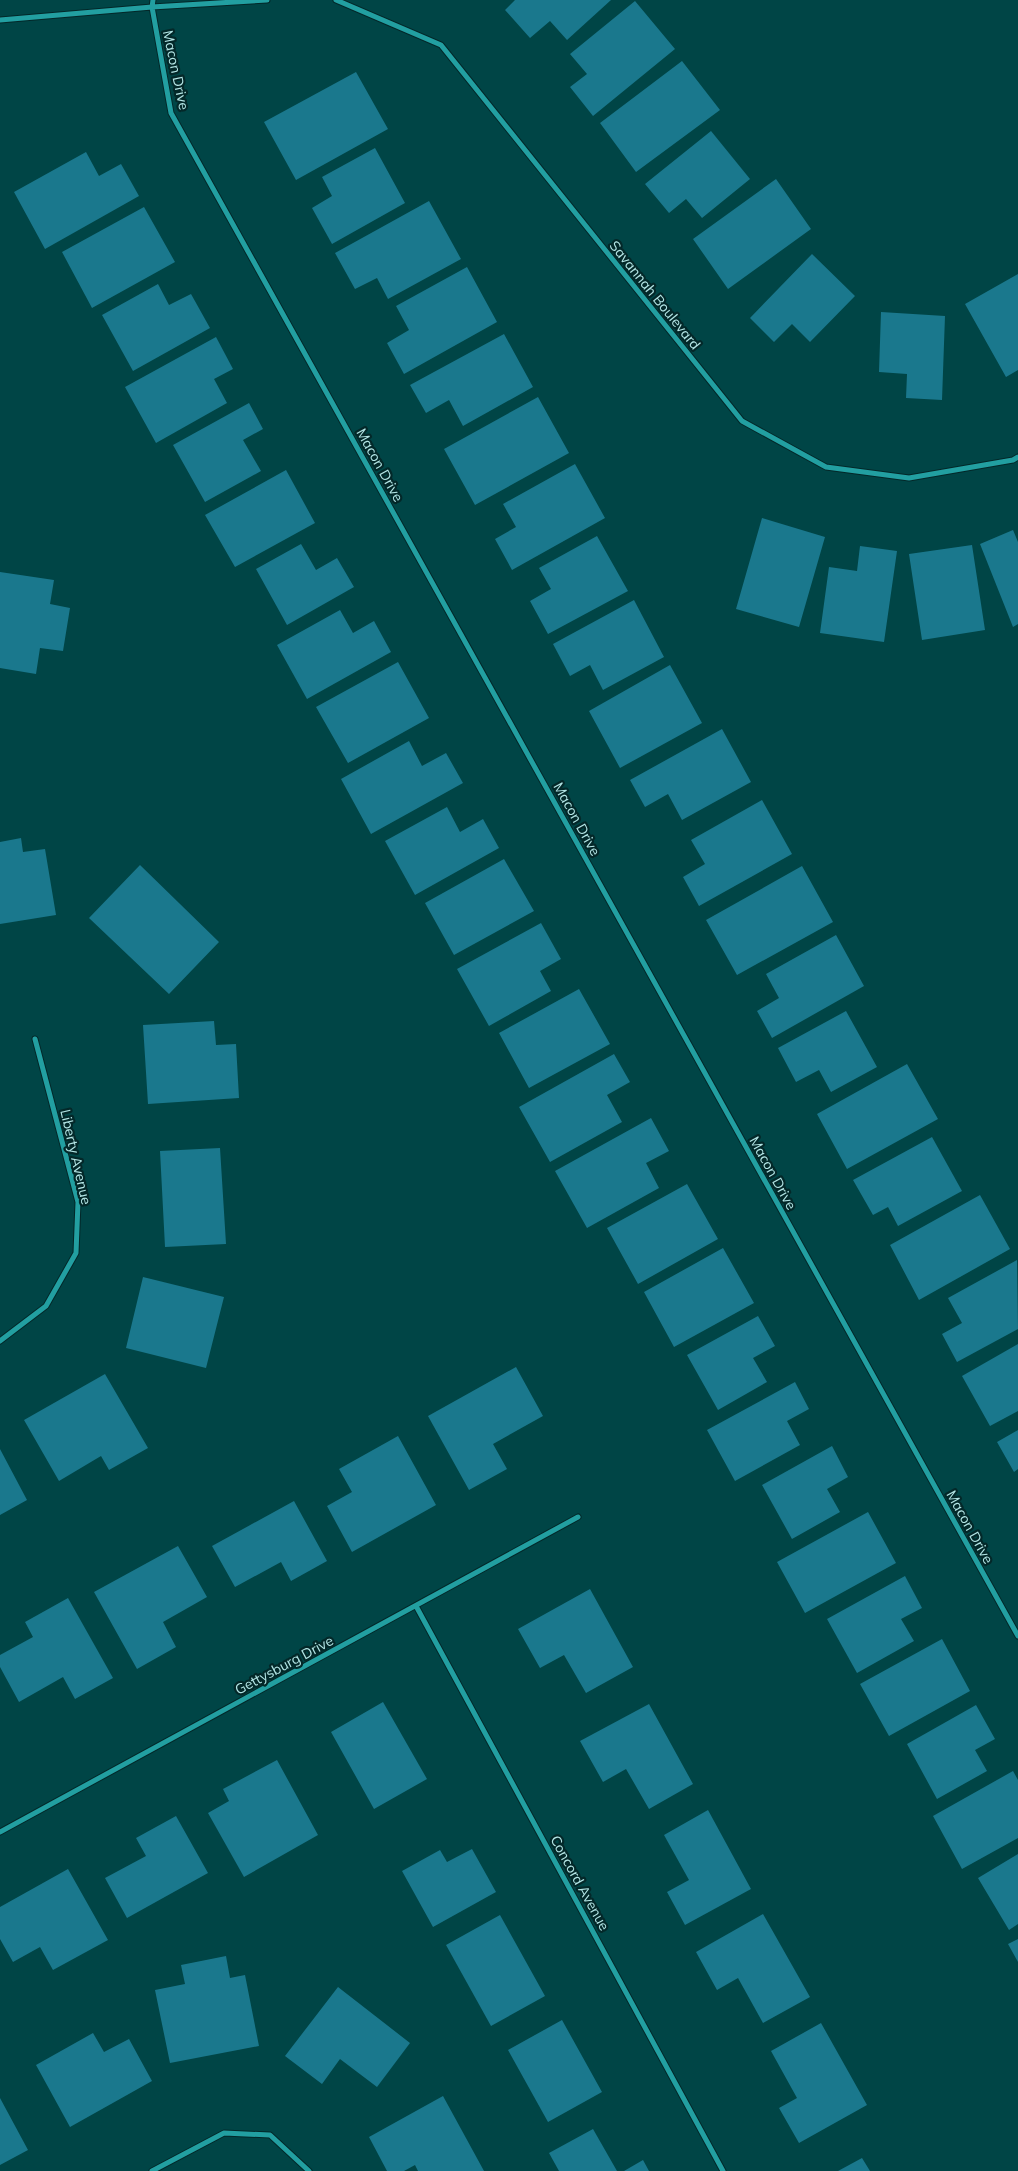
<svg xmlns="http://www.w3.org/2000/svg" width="1018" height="2171" font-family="Mulish,sans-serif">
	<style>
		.building { fill: #1a788d }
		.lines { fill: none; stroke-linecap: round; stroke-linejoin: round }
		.minor-casing { stroke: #032829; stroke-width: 7 }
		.minor { stroke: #229fa1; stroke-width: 5 }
		.labels { text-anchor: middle; stroke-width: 4.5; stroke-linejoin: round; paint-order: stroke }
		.street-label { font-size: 14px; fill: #b4e6e6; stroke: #032829 }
	</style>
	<rect width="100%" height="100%" fill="#004546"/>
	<path class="building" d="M515 0H611L567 40 550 21 530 38 505 10Z
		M635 1 675 49 593 116 570 87 587 74 570 54Z
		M682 61 720 110 636 172 600 123Z
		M356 72 388 129 296 180 264 122Z
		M711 131 750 179 702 218 686 199 669 213 645 184Z
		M375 148 405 203 332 244 312 208 332 196 322 177Z
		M86 152 99 176 121 164 139 196 45 249 14 192Z
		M776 179 811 229 728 289 693 239Z
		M429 201 461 259 388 299 377 278 355 289 335 253Z
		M144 207 175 262 92 308 62 252Z
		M812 254 855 296 810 342 792 324 774 342 750 318Z
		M467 267 497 322 404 374 387 343 409 330 396 306Z
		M1018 274V370L1006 377 965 304Z
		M158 284 169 305 191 294 210 328 133 371 102 315Z
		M881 312 945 316 942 400 906 398 907 374 879 372Z
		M504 334 533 387 463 426 449 400 426 413 410 385Z
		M216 337 233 369 214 379 227 403 156 443 125 387Z
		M538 397 569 453 475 505 444 449Z
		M249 403 263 429 243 440 261 471 205 502 173 445Z
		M575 464 605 518 512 570 495 539 516 527 503 504Z
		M286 470 315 523 235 567 205 515Z
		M762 518 825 537 799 627 736 609Z
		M1013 530 1018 542V624L1013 627 980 544Z
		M597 536 628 591 548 634 530 601 551 589 539 568Z
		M301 544 316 570 337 558 354 587 287 625 256 569Z
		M972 545 985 630 922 640 909 554Z
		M860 546 897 551 884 642 820 633 829 567 857 571Z
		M0 572 54 580 50 604 70 608 63 651 40 648 36 674 0 668Z
		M634 600 664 657 603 690 590 665 570 676 553 644Z
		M340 610 353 633 374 621 391 652 307 699 277 645Z
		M398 662 429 718 348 763 316 707Z
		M670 665 702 723 620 768 589 711Z
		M722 729 751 782 682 820 668 794 645 807 630 780Z
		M409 741 422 766 446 753 463 783 371 834 341 779Z
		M762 800 792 854 699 906 683 877 705 864 691 840Z
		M447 807 460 832 483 819 499 848 415 895 385 841Z
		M21 838 23 852 45 849 56 915 0 924V842Z
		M504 859 534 911 454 955 425 903Z
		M140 865 219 942 169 994 89 918Z
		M802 866 833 922 737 975 706 920Z
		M541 923 561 959 540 971 551 991 489 1026 457 969Z
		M836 935 864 986 772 1038 757 1011 779 998 766 974Z
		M579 989 610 1044 529 1088 499 1033Z
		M846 1011 877 1067 831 1092 819 1070 796 1082 778 1048Z
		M214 1021 216 1045 236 1044 239 1098 148 1104 143 1025Z
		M614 1054 630 1082 607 1095 622 1122 550 1162 519 1107Z
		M907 1064 938 1119 847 1169 817 1114Z
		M651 1118 669 1151 646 1163 659 1188 587 1228 555 1171Z
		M932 1137 962 1191 898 1226 888 1207 873 1215 853 1180Z
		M220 1148 226 1244 165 1247 160 1151Z
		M687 1184 718 1239 638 1284 607 1228Z
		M980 1195 1010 1249 919 1300 890 1245Z
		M723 1248 754 1303 674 1347 644 1292Z
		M1017 1260 1018 1329 957 1362 942 1334 962 1323 948 1298Z
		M143 1277 224 1297 206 1368 126 1348Z
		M758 1316 775 1346 753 1358 767 1382 718 1410 687 1355Z
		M1018 1344V1411L990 1426 962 1376Z
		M516 1367 543 1416 493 1444 507 1469 469 1490 428 1416Z
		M105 1374 148 1448 109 1470 101 1456 59 1481 24 1420Z
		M795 1382 809 1409 787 1421 800 1445 735 1481 707 1430Z
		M1018 1430V1469L1014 1472 997 1442Z
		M398 1436 436 1505 352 1552 327 1506 352 1492 339 1469Z
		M832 1446 848 1477 827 1489 840 1512 792 1539 762 1485Z
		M0 1449 27 1500 0 1515Z
		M294 1501 327 1561 291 1581 281 1562 235 1587 212 1546Z
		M868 1512 896 1563 805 1613 777 1562Z
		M178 1546 207 1597 163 1622 176 1647 137 1669 94 1592Z
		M905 1576 922 1608 901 1619 914 1641 857 1673 827 1619Z
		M590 1589 633 1667 586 1693 564 1655 540 1668 518 1629Z
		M68 1598 113 1678 75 1699 63 1677 19 1702 0 1667V1655L33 1637 25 1622Z
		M942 1639 970 1691 889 1736 860 1684Z
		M383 1702 427 1779 374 1809 331 1732Z
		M649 1704 693 1784 649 1809 626 1769 603 1782 580 1741Z
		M976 1705 995 1739 975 1750 987 1771 937 1799 907 1744Z
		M277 1760 318 1835 244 1877 208 1813 229 1801 223 1789Z
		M1013 1771 1018 1780V1838L962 1869 933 1816Z
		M708 1810 751 1889 685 1925 667 1892 689 1880 664 1835Z
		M176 1816 208 1873 127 1918 105 1878 146 1856 136 1838Z
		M472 1849 496 1892 433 1927 402 1871 440 1850 447 1862Z
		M1018 1854V1924L1009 1930 978 1878Z
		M68 1869 108 1940 53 1970 40 1947 13 1962 0 1939V1907Z
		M763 1914 810 1997 763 2023 738 1978 717 1990 696 1952Z
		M500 1915 545 1996 491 2026 446 1945Z
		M1018 1939V1962L1008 1944Z
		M226 1956 230 1978 245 1975 259 2046 170 2063 155 1990 185 1984 181 1965Z
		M338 1987 410 2043 377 2087 340 2059 322 2084 285 2056Z
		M562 2020 602 2092 548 2122 508 2050Z
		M821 2023 867 2105 799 2143 779 2108 797 2098 771 2051Z
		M93 2033 104 2052 129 2039 152 2081 70 2127 36 2065Z
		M443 2096 484 2171H418L415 2165 404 2171H387L369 2137Z
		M0 2098 28 2150 0 2165Z
		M593 2129 617 2171H559L549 2153Z
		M862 2158 870 2171H838Z
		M643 2160 649 2171H624Z"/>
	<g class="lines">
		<defs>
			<path id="minor" d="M153 0 152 7 171 113 1018 1636
				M336 0 441 45 742 421 826 467 909 478 1013 460 1018 457
				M0 20 152 7 267 0
				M0 1341 46 1306 76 1253 78 1202 35 1039
				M416 1606 723 2171
				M0 1832 578 1517
				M152 2171 224 2133 270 2135 309 2171"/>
		</defs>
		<use href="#minor" class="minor-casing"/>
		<use href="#minor" class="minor"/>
	</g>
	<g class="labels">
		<g class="street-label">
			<text transform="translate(176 70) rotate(78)" y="5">Macon Drive</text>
			<text transform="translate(655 295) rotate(51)" y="5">Savannah Boulevard</text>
			<text transform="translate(380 465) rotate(61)" y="5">Macon Drive</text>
			<text transform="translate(577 819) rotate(61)" y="5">Macon Drive</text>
			<text transform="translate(76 1157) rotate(77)" y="5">Liberty Avenue</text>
			<text transform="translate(773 1173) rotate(61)" y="5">Macon Drive</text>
			<text transform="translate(970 1527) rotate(61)" y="5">Macon Drive</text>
			<text transform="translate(284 1665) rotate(-28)" y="5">Gettysburg Drive</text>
			<text transform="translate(580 1883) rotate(61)" y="5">Concord Avenue</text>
		</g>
	</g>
</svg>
